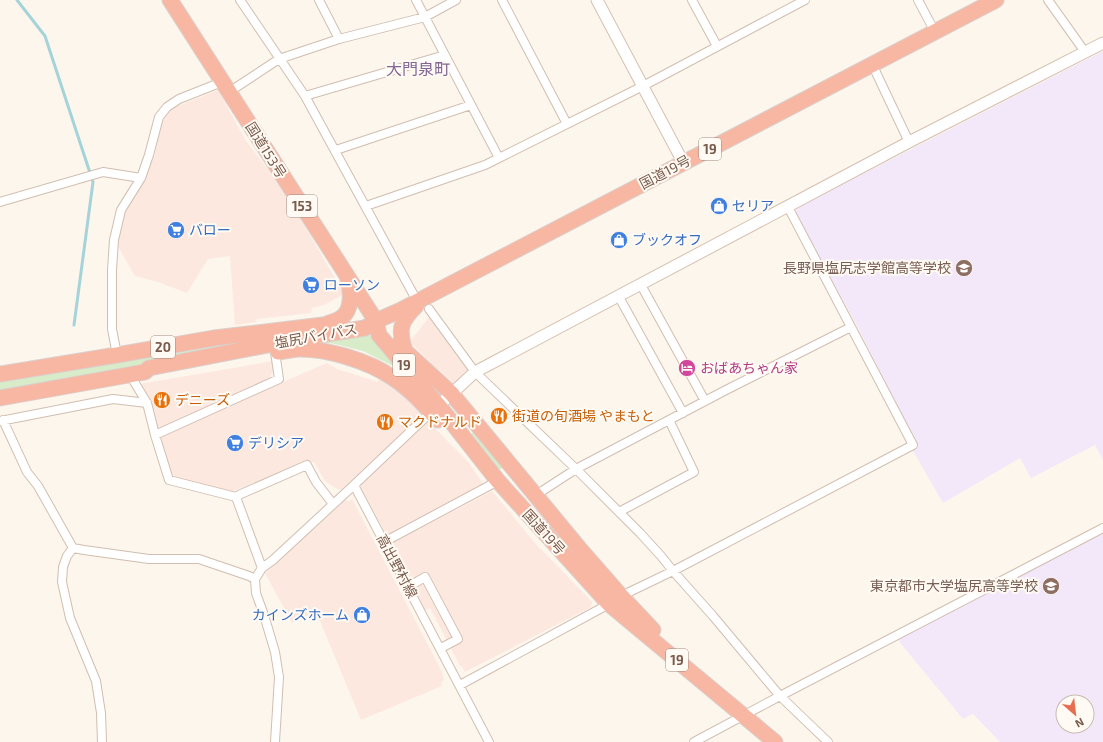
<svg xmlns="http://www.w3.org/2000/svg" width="1103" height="742" font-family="'Exo 2','Noto Sans JP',sans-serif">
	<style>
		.commercial { fill: #fde8e0 }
		.education { fill: #f3e8fa; fill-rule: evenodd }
		.green { fill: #d8ecc9 }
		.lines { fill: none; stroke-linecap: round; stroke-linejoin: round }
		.stream { stroke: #a5d3da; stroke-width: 3 }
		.street-casing { stroke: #d1beb0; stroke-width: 10 }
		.secondary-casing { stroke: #d6c0b0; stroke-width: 13 }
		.highway-casing { stroke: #dad1cd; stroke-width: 17 }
		.street { stroke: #fff; stroke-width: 8 }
		.secondary { stroke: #fff; stroke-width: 11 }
		.highway { stroke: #f7b7a3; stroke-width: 15 }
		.labels { text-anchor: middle; stroke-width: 4; stroke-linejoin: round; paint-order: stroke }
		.shield { fill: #fffaf3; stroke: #a28b7f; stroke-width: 1 }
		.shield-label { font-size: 13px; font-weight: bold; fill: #7a5c4d }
		.street-label { font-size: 14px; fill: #7a5c4d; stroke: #fffaf3 }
		.shop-label { font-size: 14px; fill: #366cbe; stroke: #fffaf3; text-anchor: start }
		.education-label { font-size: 14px; fill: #785e54; stroke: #fffaf3; text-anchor: end }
		.hotel-label { font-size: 14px; fill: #b23c85; stroke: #fffaf3; text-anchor: start }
		.food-label { font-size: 14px; fill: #c56008; stroke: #fffaf3; text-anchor: start }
		.quarter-label { font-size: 16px; fill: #846695; stroke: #fffaf3 }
	</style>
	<rect width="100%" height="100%" fill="#fdf6ec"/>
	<path class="commercial" d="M218 90 246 141 270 172 293 206 342 290 341 296 324 305 312 308 311 313 257 319 256 322 235 325 230 256 208 259 187 293 158 282 135 276 117 245V232L127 203 150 161H153L155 154 162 121 169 111 178 106Z
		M430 316 469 371 455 384 431 363 412 344 411 340Z
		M273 361 274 369 270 377 262 384 157 430 140 384Z
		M327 363 337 369 378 382V379L396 390 423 414 341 490 337 489 325 481 314 462 298 464 231 492 176 477 171 472 160 440 162 434Z
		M428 421 469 463 484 485 387 536 360 485Z
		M492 491 540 549H541L592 602 591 607 465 672 462 666H460L430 608 425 610 392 547 394 542Z
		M346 499 348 502 352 499 442 672 444 680 441 682 442 686 361 720 316 611 292 623 265 573Z"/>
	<path class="education" d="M1103 51V460L1095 445 1031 478 1020 458 943 503 912 449 918 446 855 322 795 213 798 207Z
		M1103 532V742H1000L973 714 963 719 897 639ZM1063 702H1087V726H1063Z"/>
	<path class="green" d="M282 334 169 360 0 391V381Z
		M370 335 395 367 363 351 335 344 315 341 314 339Z
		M474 431 503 467 501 469 496 468 471 436 473 432Z"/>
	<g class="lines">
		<path class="stream" d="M17 0 45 36 93 182 74 325"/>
		<defs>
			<path id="street" d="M240 0 305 96 417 301
				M319 0 339 39
				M416 0 499 158 643 86 805 0
				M502 0 567 124
				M692 0 717 46
				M918 0 935 32
				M1048 0 1085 52
				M872 64 909 142
				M229 92 279 59 339 39 425 17 456 0
				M305 96 445 55
				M336 150 471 105
				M0 202 103 172 141 178
				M366 206 485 165 499 158
				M641 285 705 401
				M619 297 683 413
				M429 309 475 372 576 469 640 533 661 556 673 571 713 616 780 696 828 742
				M117 355 112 329V270L114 240 121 210 141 178 149 155 159 117 167 107 179 99 222 82
				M130 375 147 403 155 435 169 480 236 497 262 568
				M431 412 354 485 489 742
				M3 420 27 472 38 486 73 548 84 550 149 559H199L249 576 255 579
				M0 421 113 399 147 403
				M155 435 279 379 275 352
				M536 495 576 469 726 390 851 327
				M236 497 241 494 307 465 316 482 333 504
				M619 512 694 472 669 420
				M384 542 498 481
				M73 548 67 556 63 567 62 582 70 618 96 681 101 713 102 742
				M408 587 425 577 458 639 441 648
				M621 596 673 571 913 445 788 207
				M460 685 609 604
				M275 742 279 677 275 652 264 615 256 593 255 579 262 568 273 560 354 485
				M694 742 780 696 1103 528"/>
			<path id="secondary" d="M597 0 683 162
				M434 410 475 372 909 142 1103 43"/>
			<path id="highway" d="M170 0 376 321 379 335 439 406 498 481 609 604 775 742
				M327 324C331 322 337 321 341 318 353 310 351 291 348 280
				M399 344 405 351 451 393 579 548 621 596 653 630
				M405 351C398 329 400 322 416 306
				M278 352C284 351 291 350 297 349 326 348 369 361 393 378 410 389 424 405 438 420
				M0 374 117 355 214 338 323 325
				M0 398 145 372 149 368 313 336 365 328 376 321 401 310 996 0"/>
		</defs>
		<use href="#street" class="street-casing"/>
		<use href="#secondary" class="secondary-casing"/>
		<use href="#highway" class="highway-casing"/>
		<use href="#street" class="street"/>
		<use href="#secondary" class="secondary"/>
		<use href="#highway" class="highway"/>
	</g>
	<defs>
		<symbol id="shop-disc" viewBox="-11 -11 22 22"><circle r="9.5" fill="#3f7fe0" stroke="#fffaf3"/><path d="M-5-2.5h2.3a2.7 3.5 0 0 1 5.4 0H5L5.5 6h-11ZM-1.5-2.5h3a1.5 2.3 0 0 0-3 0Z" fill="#fff"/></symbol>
		<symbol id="supermarket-disc" viewBox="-11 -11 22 22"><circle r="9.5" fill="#3f7fe0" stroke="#fffaf3"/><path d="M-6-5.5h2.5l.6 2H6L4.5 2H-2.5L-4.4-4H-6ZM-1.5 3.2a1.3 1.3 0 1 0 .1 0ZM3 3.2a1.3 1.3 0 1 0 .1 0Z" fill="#fff"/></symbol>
		<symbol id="school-disc" viewBox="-11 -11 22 22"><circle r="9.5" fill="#8d6e63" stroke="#fffaf3"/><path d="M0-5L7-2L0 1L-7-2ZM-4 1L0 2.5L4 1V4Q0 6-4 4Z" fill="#fff"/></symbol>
		<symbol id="hotel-disc" viewBox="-11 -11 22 22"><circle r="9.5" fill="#d1479c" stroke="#fffaf3"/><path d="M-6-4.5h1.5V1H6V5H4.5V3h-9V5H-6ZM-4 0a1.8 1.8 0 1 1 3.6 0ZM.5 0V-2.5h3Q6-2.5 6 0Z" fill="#fff"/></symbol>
		<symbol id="restaurant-disc" viewBox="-11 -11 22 22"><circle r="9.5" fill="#e8710a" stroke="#fffaf3"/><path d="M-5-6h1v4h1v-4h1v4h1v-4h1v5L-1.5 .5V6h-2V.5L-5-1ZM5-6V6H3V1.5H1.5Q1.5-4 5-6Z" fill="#fff"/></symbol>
	</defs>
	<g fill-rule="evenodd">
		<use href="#shop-disc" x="709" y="196" width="20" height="20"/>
		<use href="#supermarket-disc" x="166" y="220" width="20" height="20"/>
		<use href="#shop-disc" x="609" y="230" width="20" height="20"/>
		<use href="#school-disc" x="954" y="258" width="20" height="20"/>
		<use href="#supermarket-disc" x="301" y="275" width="20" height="20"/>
		<use href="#hotel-disc" x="677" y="358" width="20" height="20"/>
		<use href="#restaurant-disc" x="152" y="390" width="20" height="20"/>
		<use href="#restaurant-disc" x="489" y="406" width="20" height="20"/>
		<use href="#restaurant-disc" x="375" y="412" width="20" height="20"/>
		<use href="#supermarket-disc" x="225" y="433" width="20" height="20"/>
		<use href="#school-disc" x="1041" y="576" width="20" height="20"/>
		<use href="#shop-disc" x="352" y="605" width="20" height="20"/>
	</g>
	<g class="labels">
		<g class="shield">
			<rect x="699" y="138" width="22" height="22" rx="3"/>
			<rect x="287" y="195" width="30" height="22" rx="3"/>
			<rect x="151" y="336" width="24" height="22" rx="3"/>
			<rect x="393" y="354" width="22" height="22" rx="3"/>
			<rect x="666" y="649" width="22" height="22" rx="3"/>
		</g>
		<g class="shield-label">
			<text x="710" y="154">19</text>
			<text x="302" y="211">153</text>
			<text x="163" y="352">20</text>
			<text x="404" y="370">19</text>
			<text x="677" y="665">19</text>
		</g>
		<g class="street-label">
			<text transform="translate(266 150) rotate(58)" y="5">国道153号</text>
			<text transform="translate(665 172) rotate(-28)" y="5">国道19号</text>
			<text transform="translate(316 336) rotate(-10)" y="5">塩尻バイパス</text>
			<text transform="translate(544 532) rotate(48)" y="5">国道19号</text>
			<text transform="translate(397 566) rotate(62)" y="5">高出野村線</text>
		</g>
		<g class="shop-label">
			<text x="732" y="211">セリア</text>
			<text x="189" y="235">バロー</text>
			<text x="632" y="245">ブックオフ</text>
			<text x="324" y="290">ローソン</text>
			<text x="248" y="448">デリシア</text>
			<text x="349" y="620" text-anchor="end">カインズホーム</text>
		</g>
		<g class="education-label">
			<text x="951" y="273">長野県塩尻志学館高等学校</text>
			<text x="1038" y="591">東京都市大学塩尻高等学校</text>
		</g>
		<g class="hotel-label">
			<text x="700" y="373">おばあちゃん家</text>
		</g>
		<g class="food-label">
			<text x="175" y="405">デニーズ</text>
			<text x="512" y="421">街道の旬酒場 やまもと</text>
			<text x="398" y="427">マクドナルド</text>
		</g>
		<g class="quarter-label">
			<text x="418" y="75">大門泉町</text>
		</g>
	</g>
	<g transform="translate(1075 714) rotate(152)"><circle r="19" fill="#fffaf3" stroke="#cabbb1"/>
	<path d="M0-3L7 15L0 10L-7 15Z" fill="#e76f51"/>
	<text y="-6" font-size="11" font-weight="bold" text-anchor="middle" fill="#7a5c4d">N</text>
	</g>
</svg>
